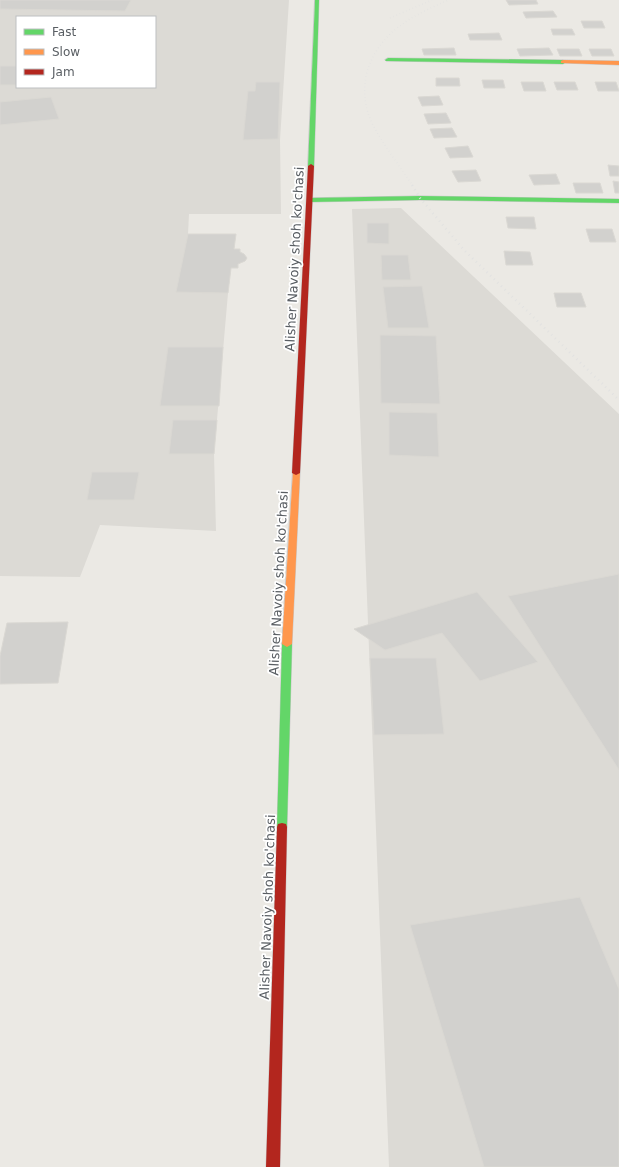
<svg xmlns="http://www.w3.org/2000/svg" width="619" height="1167" font-family="'DejaVu Sans',sans-serif">
	<style>
		.industrial { fill: #dcdad5; fill-rule: evenodd }
		.building { fill: #d2d1ce; stroke: #dad8d3 }
		.lines { fill: none; stroke-linecap: round; stroke-linejoin: round }
		.fast-casing { stroke: #c8c8c8; stroke-width: 1 }
		.slow-casing { stroke: #c8c8c8; stroke-width: 1 }
		.jam-casing { stroke: #c8c8c8; stroke-width: 1 }
		.fast { fill: #63d668; fill-rule: evenodd }
		.slow { fill: #ff974d; fill-rule: evenodd }
		.jam { fill: #b3261e; fill-rule: evenodd }
		.rail-far1 { stroke: #e2e2e1; stroke-width: 1.5; stroke-dasharray: 0.5 3; stroke-linecap: butt }
		.rail { stroke: #e2e2e1; stroke-width: 2.5; stroke-dasharray: 1 4; stroke-linecap: butt }
		.labels { text-anchor: middle; stroke-width: 3.5; stroke-linejoin: round; paint-order: stroke }
		.street-label { font-size: 13px; fill: #595e63; stroke: #fff }
	</style>
	<rect width="100%" height="100%" fill="#ebe9e4"/>
	<path class="industrial" d="M0 0H289L280 140 281 214H189L188 234H236L234 249H240V252L244 254 247 258 245 261 238 264V268H231L228 293 214 454 216 531 100 525 80 577 0 576ZM17 17H155V87H17Z
		M401 208 619 414V1167H389L352 209Z"/>
	<path class="building" d="M0 0H131L125 11 0 9Z
		M506 0H536L538 4 509 5Z
		M553 11 557 17 526 18 523 12Z
		M581 21H602L605 28H584Z
		M551 29H572L575 35H553Z
		M499 33 502 40H470L468 34Z
		M454 48 456 55H424L422 49Z
		M549 48 553 55 520 56 517 49Z
		M557 49H579L582 56H560Z
		M589 49H611L614 56H592Z
		M0 66H17V85H0Z
		M436 78H459L460 86H436Z
		M482 80H503L505 88H484Z
		M256 82H280L278 139 243 140 248 91H255Z
		M521 82H543L546 91H524Z
		M554 82H575L578 90H557Z
		M595 82H616L619 91H598Z
		M439 96 443 105 422 106 418 97Z
		M51 97 59 119 0 125V102Z
		M446 113 451 123 428 124 424 114Z
		M452 128 457 137 434 138 430 129Z
		M468 146 473 157 450 158 445 148Z
		M608 165 619 166V176H610Z
		M476 170 481 181 458 182 452 171Z
		M556 174 560 184 534 185 529 175Z
		M613 181 619 182V193H615Z
		M573 183H600L603 193H576Z
		M506 217H534L536 229 508 228Z
		M367 223H389V244L367 243Z
		M586 229H612L616 242H590Z
		M188 234H236L234 249H240V252L244 254 247 258 245 261 238 264V268H231L228 293 176 292Z
		M504 251 530 252 533 265H506Z
		M381 255H408L411 280H382Z
		M422 286 429 328H388L383 287Z
		M554 293H581L586 307H557Z
		M380 335 436 336 440 404 381 403Z
		M168 347H223L219 406H160Z
		M389 412 437 413 439 457 389 455Z
		M173 420H217L214 454H169Z
		M92 472H139L134 500H87Z
		M619 574V770L508 596Z
		M477 592 538 662 480 681 442 633 385 650 354 629Z
		M68 622 58 683 0 684V656L7 623Z
		M370 658H436L444 734 374 735Z
		M580 897 619 989V1167H484L410 925Z"/>
	<g class="lines">
		<defs>
			<path id="fast" d="M315 0H319L314 166 311 168 308 166Z
				M388 58 563 60 566 62 563 64 386 61 385 60Z
				M420 196 619 199V203L420 200 310 202 307 200 310 198Z
				M287 641 292 644 287 827 286 830 282 831 278 830 277 827 282 644Z"/>
			<path id="slow" d="M563 60 619 61V65L561 63V61Z
				M293 471H296L300 473 292 644 287 647 282 644Z"/>
			<path id="jam" d="M311 164 314 166 300 473 296 475 292 473 308 166Z
				M282 823 286 824 287 827 280 1167H266L277 827 278 824Z"/>
		</defs>
		<use href="#fast" class="fast-casing"/>
		<use href="#slow" class="slow-casing"/>
		<use href="#jam" class="jam-casing"/>
		<use href="#fast" class="fast"/>
		<use href="#slow" class="slow"/>
		<use href="#jam" class="jam"/>
		<path class="rail-far1" d="M390 18 432 0
			M413 186C400 167 385 147 374 127 355 91 366 53 397 28 412 16 431 8 448 0"/>
		<path class="rail" d="M412 185 420 198 464 250 619 400"/>
	</g>
	<g class="labels">
		<g class="street-label">
			<text transform="translate(294 259) rotate(-87)" y="5">Alisher Navoiy shoh ko'chasi</text>
			<text transform="translate(278 583) rotate(-87)" y="5">Alisher Navoiy shoh ko'chasi</text>
			<text transform="translate(267 907) rotate(-88)" y="5">Alisher Navoiy shoh ko'chasi</text>
		</g>
	</g>
	<rect x="16" y="16" width="140" height="72" fill="#ffffff" stroke="#bdbfc1"/>
	<rect x="24" y="29" width="20" height="6" fill="#63d668" stroke="#bdbfc1"/>
	<text x="52" y="36" font-size="12" fill="#595e63">Fast</text>
	<rect x="24" y="49" width="20" height="6" fill="#ff974d" stroke="#bdbfc1"/>
	<text x="52" y="56" font-size="12" fill="#595e63">Slow</text>
	<rect x="24" y="69" width="20" height="6" fill="#b3261e" stroke="#bdbfc1"/>
	<text x="52" y="76" font-size="12" fill="#595e63">Jam</text>
</svg>
